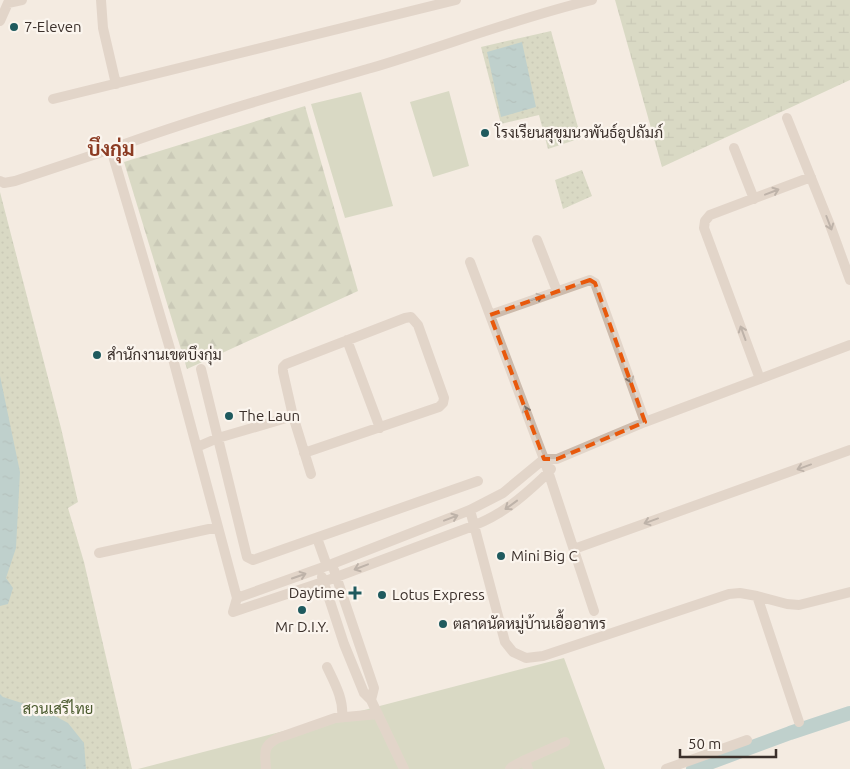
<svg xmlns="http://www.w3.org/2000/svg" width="850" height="769" font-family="Ubuntu,Sarabun,sans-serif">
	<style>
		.grass { fill: #b8c4a0 }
		.forest { fill: url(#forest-firs) }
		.wetland { fill: url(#wetland-marsh) }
		.park { fill: url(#park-dots) }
		.water { fill: url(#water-ripples) }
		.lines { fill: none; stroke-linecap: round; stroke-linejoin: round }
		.canal { stroke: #7fb0b2; stroke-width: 14 }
		.minor { stroke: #cdbbac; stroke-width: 10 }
		.oneway { stroke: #7d6f65 }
		.marked { fill: none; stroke: #e8590c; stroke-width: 4; stroke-dasharray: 10 6; stroke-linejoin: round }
		.poi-dot { fill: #1f5a5e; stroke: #fbf5ee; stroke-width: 2 }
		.labels { text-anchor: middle; stroke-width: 4.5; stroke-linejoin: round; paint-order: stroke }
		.poi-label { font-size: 15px; fill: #3b302b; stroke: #fbf5ee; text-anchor: start }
		.park-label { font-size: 15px; fill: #4a5a2e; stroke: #fbf5ee }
		.district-label { font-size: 20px; font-weight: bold; fill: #8c3b22; stroke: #fbf5ee }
	</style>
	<defs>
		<pattern id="forest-firs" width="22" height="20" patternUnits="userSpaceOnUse" patternTransform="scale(1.25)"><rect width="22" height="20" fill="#b8c4a0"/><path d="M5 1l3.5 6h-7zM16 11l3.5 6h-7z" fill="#97a083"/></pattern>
		<pattern id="wetland-marsh" width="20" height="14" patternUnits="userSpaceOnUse" patternTransform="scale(1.25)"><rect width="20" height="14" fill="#b8c4a0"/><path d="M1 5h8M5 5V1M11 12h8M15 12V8" fill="none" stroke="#97a083"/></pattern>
		<pattern id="park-dots" width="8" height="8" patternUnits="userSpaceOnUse" patternTransform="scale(1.25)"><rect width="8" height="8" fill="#b8c4a0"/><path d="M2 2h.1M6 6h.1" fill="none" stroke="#97a083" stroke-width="1.8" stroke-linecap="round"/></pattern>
		<pattern id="water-ripples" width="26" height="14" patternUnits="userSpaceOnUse" patternTransform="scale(1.25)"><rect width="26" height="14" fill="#7fb0b2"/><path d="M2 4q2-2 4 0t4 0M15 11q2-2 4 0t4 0" fill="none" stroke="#699091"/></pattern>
	</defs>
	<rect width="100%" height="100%" fill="#f4ebe1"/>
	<path class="grass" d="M449 91 469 166 433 177 410 102Z
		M361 92 393 206 345 218 311 104Z
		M564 658 605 769H138Z"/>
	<path class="forest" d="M305 106 358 291 187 369 124 162Z"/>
	<path class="wetland" d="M615 0H850V80L662 167Z"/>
	<path class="park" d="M551 31 581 138 548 149 539 115 501 124 481 47Z
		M582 170 592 196 563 209 555 180Z
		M0 192 61 428 78 502 68 508 84 562 132 769H0Z"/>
	<path class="water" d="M522 42 536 107 501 117 487 52Z
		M0 376 20 472 16 548 6 578 13 588 8 604 0 606Z
		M0 694 3 697 44 710 68 723 84 743 86 769H0Z"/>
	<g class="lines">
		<path class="canal" d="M693 769 790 733 850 713"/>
		<path class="minor" d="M101 0 103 28 116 84
			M0 21 8 3 22 0
			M53 99 456 0
			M787 118 830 225 850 280
			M734 148 754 199
			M111 149C196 118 284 93 371 68 445 46 517 18 592 0
			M0 181 4 183 15 181 111 149 173 359 237 598 233 612
			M537 240 557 291
			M470 262 544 459 594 611
			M490 315 590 280 595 283 645 422
			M347 340 380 428
			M201 369 247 557 253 560 478 481
			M760 379 704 228 705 221 710 215 811 177
			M293 416 311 474
			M197 447 218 438 293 416 283 372V367L286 364 405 318 411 317 418 325 444 398 443 403 439 407 304 453
			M470 510 505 642 513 652 526 658 543 656 729 594 740 593 757 596 787 604 799 605 850 592
			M317 538 327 566
			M574 549 850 450
			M99 553 218 527
			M334 570 374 688 371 700
			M322 577 344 644 364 693 371 700 404 769
			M757 596 799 722
			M237 598 332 564 470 510 503 493 544 459H557L645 422 850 345
			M233 612 323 582 473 526C485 521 497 515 508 507 523 497 535 485 548 473L551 469
			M327 667C334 682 344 699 342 717
			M266 769C265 753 262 746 278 738L335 718 378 714
			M510 769 512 767 525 760
			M528 769 525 760 565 742
			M666 769 747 740"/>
	</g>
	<defs><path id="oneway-shaft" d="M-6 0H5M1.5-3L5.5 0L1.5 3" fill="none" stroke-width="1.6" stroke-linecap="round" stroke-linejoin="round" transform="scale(1.25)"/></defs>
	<g class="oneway">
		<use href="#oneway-shaft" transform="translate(772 192) rotate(-21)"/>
		<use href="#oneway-shaft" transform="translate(829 223) rotate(69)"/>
		<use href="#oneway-shaft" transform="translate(536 298) rotate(-19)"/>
		<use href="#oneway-shaft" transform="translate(743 333) rotate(-110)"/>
		<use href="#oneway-shaft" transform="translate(629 376) rotate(70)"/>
		<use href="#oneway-shaft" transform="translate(527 413) rotate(-111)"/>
		<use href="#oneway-shaft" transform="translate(804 467) rotate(160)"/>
		<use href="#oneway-shaft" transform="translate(511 505) rotate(144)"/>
		<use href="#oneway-shaft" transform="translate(451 518) rotate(-21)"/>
		<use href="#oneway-shaft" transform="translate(651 521) rotate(160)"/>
		<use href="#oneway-shaft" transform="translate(361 567) rotate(159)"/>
		<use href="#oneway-shaft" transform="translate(299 576) rotate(-19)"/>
	</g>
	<path d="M0 0H850V769H0ZM590 280 595 283 645 422 557 459H544L490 315Z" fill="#f4ebe1" fill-opacity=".55" fill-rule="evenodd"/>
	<path class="marked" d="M590 280 595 283 645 422 557 459H544L490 315Z"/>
	<g class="poi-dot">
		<circle cx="14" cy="27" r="5"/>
		<circle cx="485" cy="133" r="5"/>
		<circle cx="97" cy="355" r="5"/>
		<circle cx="229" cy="416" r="5"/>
		<circle cx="501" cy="556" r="5"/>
		<path d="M352.5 585.5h5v5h5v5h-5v5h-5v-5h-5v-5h5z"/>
		<circle cx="382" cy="595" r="5"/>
		<circle cx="302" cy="610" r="5"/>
		<circle cx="443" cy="624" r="5"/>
	</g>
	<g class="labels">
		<g class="poi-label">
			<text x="24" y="32">7-Eleven</text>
			<text x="495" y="138">โรงเรียนสุขุมนวพันธ์อุปถัมภ์</text>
			<text x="107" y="360">สำนักงานเขตบึงกุ่ม</text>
			<text x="239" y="421">The Laun</text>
			<text x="511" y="561">Mini Big C</text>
			<text x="345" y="598" text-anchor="end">Daytime</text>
			<text x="392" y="600">Lotus Express</text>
			<text x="453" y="629">ตลาดนัดหมู่บ้านเอื้ออาทร</text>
			<text x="302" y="632" text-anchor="middle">Mr D.I.Y.</text>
		</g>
		<g class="park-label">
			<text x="58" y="714">สวนเสรีไทย</text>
		</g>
		<g class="district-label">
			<text x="111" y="156">บึงกุ่ม</text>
		</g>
	</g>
	<path d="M680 749v8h96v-8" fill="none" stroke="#3b302b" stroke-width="2.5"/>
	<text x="688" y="749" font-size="15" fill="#3b302b" stroke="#fbf5ee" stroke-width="4" paint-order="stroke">50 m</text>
</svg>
